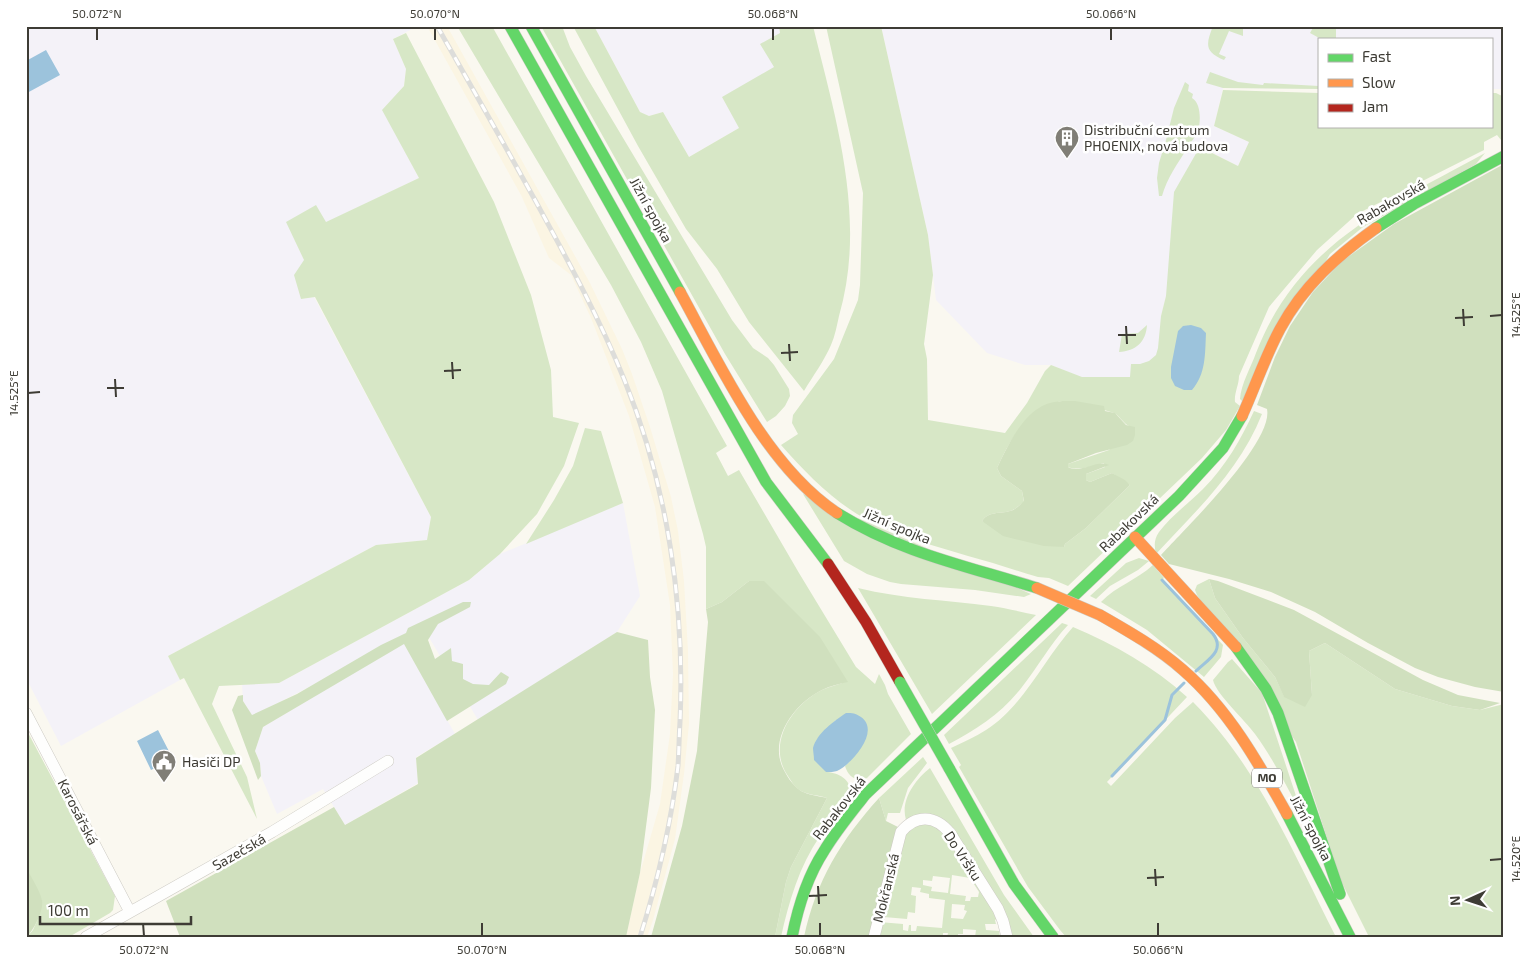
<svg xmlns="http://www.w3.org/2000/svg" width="1530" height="963" font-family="'Exo 2',sans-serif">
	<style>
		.industrial { fill: #f4f2f8 }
		.built { fill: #fbf5e3 }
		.green { fill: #d7e7c6; fill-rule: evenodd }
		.forest { fill: #d0e0be }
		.water { fill: #9cc3dc }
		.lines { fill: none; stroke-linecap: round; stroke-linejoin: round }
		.stream { stroke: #9cc3dc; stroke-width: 3 }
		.street-casing { stroke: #cdcbc4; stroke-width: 12 }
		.fast-casing { stroke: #cdcbc4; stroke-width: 12 }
		.slow-casing { stroke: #cdcbc4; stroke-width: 12 }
		.jam-casing { stroke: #cdcbc4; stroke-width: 12 }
		.street { stroke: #fefefd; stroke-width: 11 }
		.fast { stroke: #63d668; stroke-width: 11 }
		.slow { stroke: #ff974d; stroke-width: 11 }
		.jam { stroke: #b3261e; stroke-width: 11 }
		.rail-casing { stroke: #ddddda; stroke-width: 5 }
		.rail { stroke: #fff; stroke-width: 3; stroke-dasharray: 9; stroke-linecap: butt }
		.fast-bridge-casing { stroke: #cdcbc4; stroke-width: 12; stroke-linecap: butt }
		.slow-bridge-casing { stroke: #cdcbc4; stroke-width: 12; stroke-linecap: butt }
		.fast-bridge { stroke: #63d668; stroke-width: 11 }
		.slow-bridge { stroke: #ff974d; stroke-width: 11 }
		.ticks { fill: none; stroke: #3e3c35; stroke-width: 2 }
		.labels { text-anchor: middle; stroke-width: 5; stroke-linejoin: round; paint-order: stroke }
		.shield { fill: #fff; stroke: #787672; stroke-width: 1 }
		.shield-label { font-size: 12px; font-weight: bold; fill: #3e3c35 }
		.poi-label { font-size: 14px; fill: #3e3c35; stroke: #fff; text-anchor: start }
		.street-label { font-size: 14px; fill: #3e3c35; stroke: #fff }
		.neatline { fill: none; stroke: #3e3c35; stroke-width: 2 }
		.ticks-label { font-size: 12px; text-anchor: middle; fill: #3e3c35 }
	</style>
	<rect width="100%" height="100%" fill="#faf8f0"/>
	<path class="industrial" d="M26 26H414V28L393 39 406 69 404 86 383 110 419 178 294 238 304 260 301 299 314 297 431 517 427 540 376 545 168 656 180 680 61 746 26 678Z
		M594 26H779L780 33 774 67 739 128 689 157 663 112 649 116 640 112Z
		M881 26H1504V89H1491V39H1319V89L1223 88 1214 126 1249 142 1238 166 1205 149 1161 316 1206 374 1103 386 1051 365H1025L987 353 936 300 928 235Z
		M623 503 640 596 617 632 478 720 424 629 252 716 243 701 242 684 279 683 469 580 500 554Z
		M404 643 455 734 416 757 418 783 345 825 323 789 277 814 261 776 260 763 255 751 263 727Z"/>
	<path class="built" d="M427 26H447L590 283 622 349 632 374 650 427 671 497 678 531 684 581 688 651 689 724 684 774 675 839 653 920 647 937H626L640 873 660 804 670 734 673 674 670 605 655 507 629 416 591 318 571 275 549 258 521 195Z"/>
	<path class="green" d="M457 26H492L727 446 716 453 728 476 739 470 799 573 856 667 875 684 879 674 885 685 888 694 911 734 867 778C856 783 848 776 845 766L850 761 836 720 821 735 826 772C837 772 854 780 849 795 848 801 841 806 837 810 831 818 825 827 820 836 799 867 789 901 781 937H775L786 882 791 867 827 798C819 795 808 795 801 791 794 787 790 779 786 773 768 742 792 705 822 690 830 686 839 685 847 681L749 581 722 602 706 609V547L703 534 662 391 641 342 611 285Z
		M541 26H562L570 47 586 76 732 320 753 348 768 358 774 365 789 389 790 396 785 406 776 416 767 422 725 354Z
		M573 26H594L640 112 649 116 663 112 689 157 739 128 722 97 774 67 760 44 780 33 779 26H813C836 120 867 219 839 316 837 325 835 336 831 345 824 361 813 376 804 391L749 322 717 269 686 229 638 146Z
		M826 26H881L928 235 933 275 924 344 927 359 928 420 1005 433 1027 403 1045 371 1051 365 1082 377H1130L1131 364H1140L1149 361 1156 355 1158 348 1161 316 1166 296 1174 192 1198 150 1204 149 1238 166 1249 142 1214 126 1223 90 1319 93V126H1491V93H1496L1504 97V139L1501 140 1497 135 1484 142V150L1357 214 1317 250 1269 307 1239 376C1239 385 1234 393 1235 402L1240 406 1226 430 1202 458 1068 586 1049 578 1038 577C1014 570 991 562 968 556 931 545 890 534 857 514 827 495 804 471 781 445L798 434 792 423 793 415 834 359 858 300 860 285 863 193ZM1062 401C1079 401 1097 408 1114 413 1119 415 1123 423 1129 426L1109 450 1068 464V467C1078 471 1094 466 1104 463L1105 467 1086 474V480L1090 482 1112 473 1130 485 1086 528 1065 544 1064 547 982 521C989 511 999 514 1010 511 1015 510 1019 505 1024 502L1022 491 1001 476 997 468C1010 439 1028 407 1062 401Z
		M1213 26H1243V36L1229 31 1219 54 1226 57 1224 60C1204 52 1206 44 1213 26Z
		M1314 26H1336V39H1321L1310 33Z
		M406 33 494 202 531 295 551 370 553 417 579 423 564 466 537 514 500 554 469 580 279 683 219 686 212 704 247 777 257 819 184 678 180 680 168 656 376 545 427 540 431 517 315 297 301 299 294 275 304 260 286 222 316 205 326 222 419 178 382 110 404 86 406 69 393 39Z
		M1210 72 1238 82 1263 85 1264 83 1319 86V89L1223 88 1206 83Z
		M1185 82 1189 85 1188 91 1193 94 1192 98C1201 103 1201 121 1198 131 1196 136 1191 142 1188 147 1178 163 1167 178 1162 196H1159L1157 178 1159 163 1166 140 1174 108Z
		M1485 153 1476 164 1363 227 1330 254 1242 401 1240 399C1241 384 1251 367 1256 353 1299 242 1389 206 1485 153Z
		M1147 325C1146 342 1136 351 1119 352L1122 334 1138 333Z
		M1254 411 1262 414C1240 470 1196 511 1156 554 1154 546 1154 539 1159 532 1171 516 1189 503 1203 489 1226 466 1241 439 1254 411Z
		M585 428 601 431 623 503 526 544 554 500 573 466Z
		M803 494 1031 594 1024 597 975 590 901 584 890 582 867 574 844 561Z
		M1139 558 1149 561 1138 570 1110 586 1096 599 1090 596 1126 563Z
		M1153 565 1164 578 1162 580 1223 645 1221 657 1204 677 1147 630 1101 602C1116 586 1137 580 1153 565Z
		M1209 579 1215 598 1243 638 1275 677 1284 696 1312 695 1309 651 1325 643 1395 689 1452 706 1480 710 1504 704V937H1369L1341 881 1296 742 1197 595 1195 590 1197 585Z
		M858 588C902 599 947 600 991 606 1006 608 1021 612 1036 615L932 714Z
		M1062 623 1068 625C1050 644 1038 667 1022 687 1002 713 977 729 949 744L944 735Z
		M1073 627C1114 644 1154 667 1187 697L1107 782 1111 786 1175 718 1193 702C1259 768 1294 855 1336 937H1066L1060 930 1028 887 959 767 961 765 951 748C963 742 975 737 986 730 1023 707 1044 659 1073 627Z
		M1232 659 1262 693 1303 817C1288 789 1274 760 1255 734 1245 720 1216 694 1213 680L1228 662Z
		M26 729 115 896 113 910 110 913 69 937H27L33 930 38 919 42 901 26 867Z
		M923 757 927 763 908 788 900 813H888L886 821 879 798Z
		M930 768 1004 895 1034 937H1011L1005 916 946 821C933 815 918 815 906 820 900 800 915 780 930 768Z
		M924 823 942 829 998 918 995 920 996 924H985L986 930 999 931 1000 937H975L976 930 963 929V934H958V937H947L948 933H943V937H875L879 922 903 924V930L908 931 909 925H911V931H916L917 926 942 928 945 900 929 898V894L920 892 921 888 912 887 911 895 916 896 915 913 908 912 907 919 884 917 900 846 908 829ZM952 875 970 878 979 892 978 897H971L970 901H965L966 896 950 894ZM933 876 950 878 948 893 931 891 932 887 923 885V880L932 881ZM952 904 965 905 964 910 967 911 963 919 951 918Z"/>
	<path class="forest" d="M1504 164V692L1475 687 1438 677 1415 668 1368 643 1315 612 1271 592 1229 579 1169 564 1161 555C1184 530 1274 442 1267 409L1257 405 1275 357 1290 326 1313 292 1341 262 1394 224Z
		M1062 401H1075L1104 406 1105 411 1115 413 1126 425 1135 427V435L1133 441 1127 445 1096 453 1068 464V467C1081 474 1097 459 1109 465L1086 474V480L1090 482 1112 473 1125 480 1130 485 1086 528 1065 544 1064 547 1044 546 1003 536 982 521C989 511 999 514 1010 511 1015 510 1020 505 1024 501L1022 491 1001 476 997 468C1006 449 1020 419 1039 408 1046 403 1054 402 1062 401Z
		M1209 579 1218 581 1294 610 1423 680 1458 695 1500 703 1480 710 1452 706 1395 689 1325 643 1309 651 1312 695 1305 707 1284 697 1275 677 1243 638 1215 598Z
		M749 581H764L820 637 848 682C839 684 830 686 822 690 795 703 770 737 782 766 786 775 792 785 801 791 808 795 819 796 827 798L791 867 786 882 775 937H651L682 826 697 751 708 622 706 609 722 602Z
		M463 602H471L470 607 438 624 428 640 435 659 451 648 452 661 463 664V679L473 684 489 685 501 672 509 677 506 684 447 721 404 644 263 727 255 751 260 763 261 776 258 780 232 710 238 696 243 695V701L252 715 297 694 381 645 406 633 408 628Z
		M617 632 648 640 650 677 655 710 651 788 640 873 626 937H180L166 901 334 807 345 825 418 784 416 758Z
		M879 798 886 821 898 827 869 937H804C816 881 841 840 879 798Z
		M26 867C31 877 39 889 42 900 44 911 34 929 27 937Z"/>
	<path class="water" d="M46 50 60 75 27 93 26 61Z
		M1191 325 1201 328 1206 333C1205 354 1206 374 1192 390H1184L1175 386 1171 378V367L1178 331 1183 326Z
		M846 713C853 713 855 713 861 717 881 731 852 764 837 771 834 772 830 772 826 772L814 760C814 756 813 751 813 748 817 733 834 721 846 713Z
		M158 730 173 759 151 770 137 741Z"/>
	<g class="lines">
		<path class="stream" d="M1162 580 1213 634C1226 651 1207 660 1196 671
			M1112 776 1165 720 1172 695 1184 683"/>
		<defs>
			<path id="street" d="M26 713 130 912
				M86 937 272 832 388 761
				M874 937 901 832C916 814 935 815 950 833L998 909 1003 921 1007 937"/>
			<path id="fast" d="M510 26 766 482 828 564
				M531 26 680 292
				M1376 228 1414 204 1504 156
				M837 513C901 553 967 566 1037 588
				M1236 647 1266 689 1278 713 1340 894
				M949 768 1014 884 1053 937
				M1287 814 1350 937
				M792 937C798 907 807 877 824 851 836 831 851 813 865 795L1179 496 1223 448 1242 416"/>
			<path id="slow" d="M680 292C720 365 766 466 837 513
				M1242 416C1255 387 1265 357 1280 329 1303 286 1338 255 1376 228
				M1135 537 1236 647
				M1100 615C1128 631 1158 648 1183 670 1228 709 1258 762 1287 814"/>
			<path id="jam" d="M828 564 866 622 900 682"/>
		</defs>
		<use href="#street" class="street-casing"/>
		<use href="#fast" class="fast-casing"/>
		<use href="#slow" class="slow-casing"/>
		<use href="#jam" class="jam-casing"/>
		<use href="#street" class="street"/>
		<use href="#fast" class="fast"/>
		<use href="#slow" class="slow"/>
		<use href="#jam" class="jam"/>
		<defs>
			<path id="rail" d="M437 26C470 84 503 142 535 200 567 259 599 317 624 379 668 487 685 606 680 722 679 737 679 751 678 766 671 824 658 880 640 937"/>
		</defs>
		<use href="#rail" class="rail-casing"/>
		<use href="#rail" class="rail"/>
		<defs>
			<path id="fast-bridge" d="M900 682 949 768"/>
			<path id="slow-bridge" d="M1037 588 1100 615"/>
		</defs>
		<use href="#fast-bridge" class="fast-bridge-casing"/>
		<use href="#slow-bridge" class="slow-bridge-casing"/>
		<use href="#fast-bridge" class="fast-bridge"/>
		<use href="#slow-bridge" class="slow-bridge"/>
	</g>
	<path class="ticks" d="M97 28V40M435 28V40M773 28V40M1111 28V40M1463 309 1464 326M1490 316 1502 315M1455 318 1473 317M1126 326 1127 344M1118 335H1136M789 344 790 361M781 353 798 352M452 362 453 379M444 371 461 370M115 379 116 397M107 388H124M28 393 40 392M1490 860 1502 859M1155 869 1156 886M1147 878 1164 877M818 886 819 904M809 896 827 895M143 923 144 936M482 923V936M820 923V936M1158 923V936"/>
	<defs>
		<symbol id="building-pin" viewBox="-11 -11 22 30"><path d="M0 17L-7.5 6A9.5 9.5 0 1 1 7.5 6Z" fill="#807e76" stroke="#fff"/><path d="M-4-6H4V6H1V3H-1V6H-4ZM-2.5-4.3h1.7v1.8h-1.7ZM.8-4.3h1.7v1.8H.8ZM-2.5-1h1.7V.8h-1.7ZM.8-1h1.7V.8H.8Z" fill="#fff"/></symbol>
		<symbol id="civic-pin" viewBox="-11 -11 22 30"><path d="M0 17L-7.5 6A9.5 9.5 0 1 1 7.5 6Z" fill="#807e76" stroke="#fff"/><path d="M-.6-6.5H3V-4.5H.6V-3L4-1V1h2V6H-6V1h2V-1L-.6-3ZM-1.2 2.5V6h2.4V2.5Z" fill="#fff"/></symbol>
	</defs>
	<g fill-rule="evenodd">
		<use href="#building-pin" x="1053" y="124" width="28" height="38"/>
		<use href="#civic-pin" x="150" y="748" width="28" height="38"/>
	</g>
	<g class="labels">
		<rect class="shield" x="1252" y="768.5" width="30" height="19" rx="4"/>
		<g class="shield-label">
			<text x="1267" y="782">MO</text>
		</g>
		<g class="poi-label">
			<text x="1084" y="135">Distribuční centrum<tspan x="1084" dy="16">PHOENIX, nová budova</tspan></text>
			<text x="182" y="767">Hasiči DP</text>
		</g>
		<g class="street-label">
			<text transform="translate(1391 202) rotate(-30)" y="5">Rabakovská</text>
			<text transform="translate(651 210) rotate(61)" y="5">Jižní spojka</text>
			<text transform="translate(1129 523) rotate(-44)" y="5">Rabakovská</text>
			<text transform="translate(897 526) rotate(23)" y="5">Jižní spojka</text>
			<text transform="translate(839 808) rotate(-52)" y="5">Rabakovská</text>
			<text transform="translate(78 812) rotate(63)" y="5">Karosářská</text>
			<text transform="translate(1311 828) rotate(62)" y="5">Jižní spojka</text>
			<text transform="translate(239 852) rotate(-30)" y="5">Sazečská</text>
			<text transform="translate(963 856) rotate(57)" y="5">Do Vršku</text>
			<text transform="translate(886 888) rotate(-76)" y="5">Mokřanská</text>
		</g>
	</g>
	<rect width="1530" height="963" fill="none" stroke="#ffffff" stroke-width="55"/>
	<rect x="1318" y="38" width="175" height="90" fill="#ffffff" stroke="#b2b1ae"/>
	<rect x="1328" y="54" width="25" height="8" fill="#63d668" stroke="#b2b1ae"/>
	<text x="1362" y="62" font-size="15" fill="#3e3c35">Fast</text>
	<rect x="1328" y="79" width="25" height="8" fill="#ff974d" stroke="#b2b1ae"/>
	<text x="1362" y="88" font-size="15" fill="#3e3c35">Slow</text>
	<rect x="1328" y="104" width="25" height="8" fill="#b3261e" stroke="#b2b1ae"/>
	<text x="1362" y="112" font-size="15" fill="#3e3c35">Jam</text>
	<g transform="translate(1468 900) rotate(267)" stroke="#ffffff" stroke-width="4" paint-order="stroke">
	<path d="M0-4L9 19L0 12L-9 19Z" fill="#3e3c35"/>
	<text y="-8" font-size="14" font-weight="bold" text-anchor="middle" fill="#3e3c35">N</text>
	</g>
	<path d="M40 916v8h151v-8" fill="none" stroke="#3e3c35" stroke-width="2.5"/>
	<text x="48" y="916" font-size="15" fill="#3e3c35" stroke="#ffffff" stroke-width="4" paint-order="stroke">100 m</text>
	<rect x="28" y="28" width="1474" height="908" class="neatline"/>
	<g class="ticks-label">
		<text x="97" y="18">50.072°N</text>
		<text x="435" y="18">50.070°N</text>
		<text x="773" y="18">50.068°N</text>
		<text x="1111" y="18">50.066°N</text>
		<text transform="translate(1516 315) rotate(-90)" y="4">14.525°E</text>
		<text transform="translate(14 393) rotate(-90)" y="4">14.525°E</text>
		<text transform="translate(1516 859) rotate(-90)" y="4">14.520°E</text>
		<text x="144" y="954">50.072°N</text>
		<text x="482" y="954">50.070°N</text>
		<text x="820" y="954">50.068°N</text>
		<text x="1158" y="954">50.066°N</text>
	</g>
</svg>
